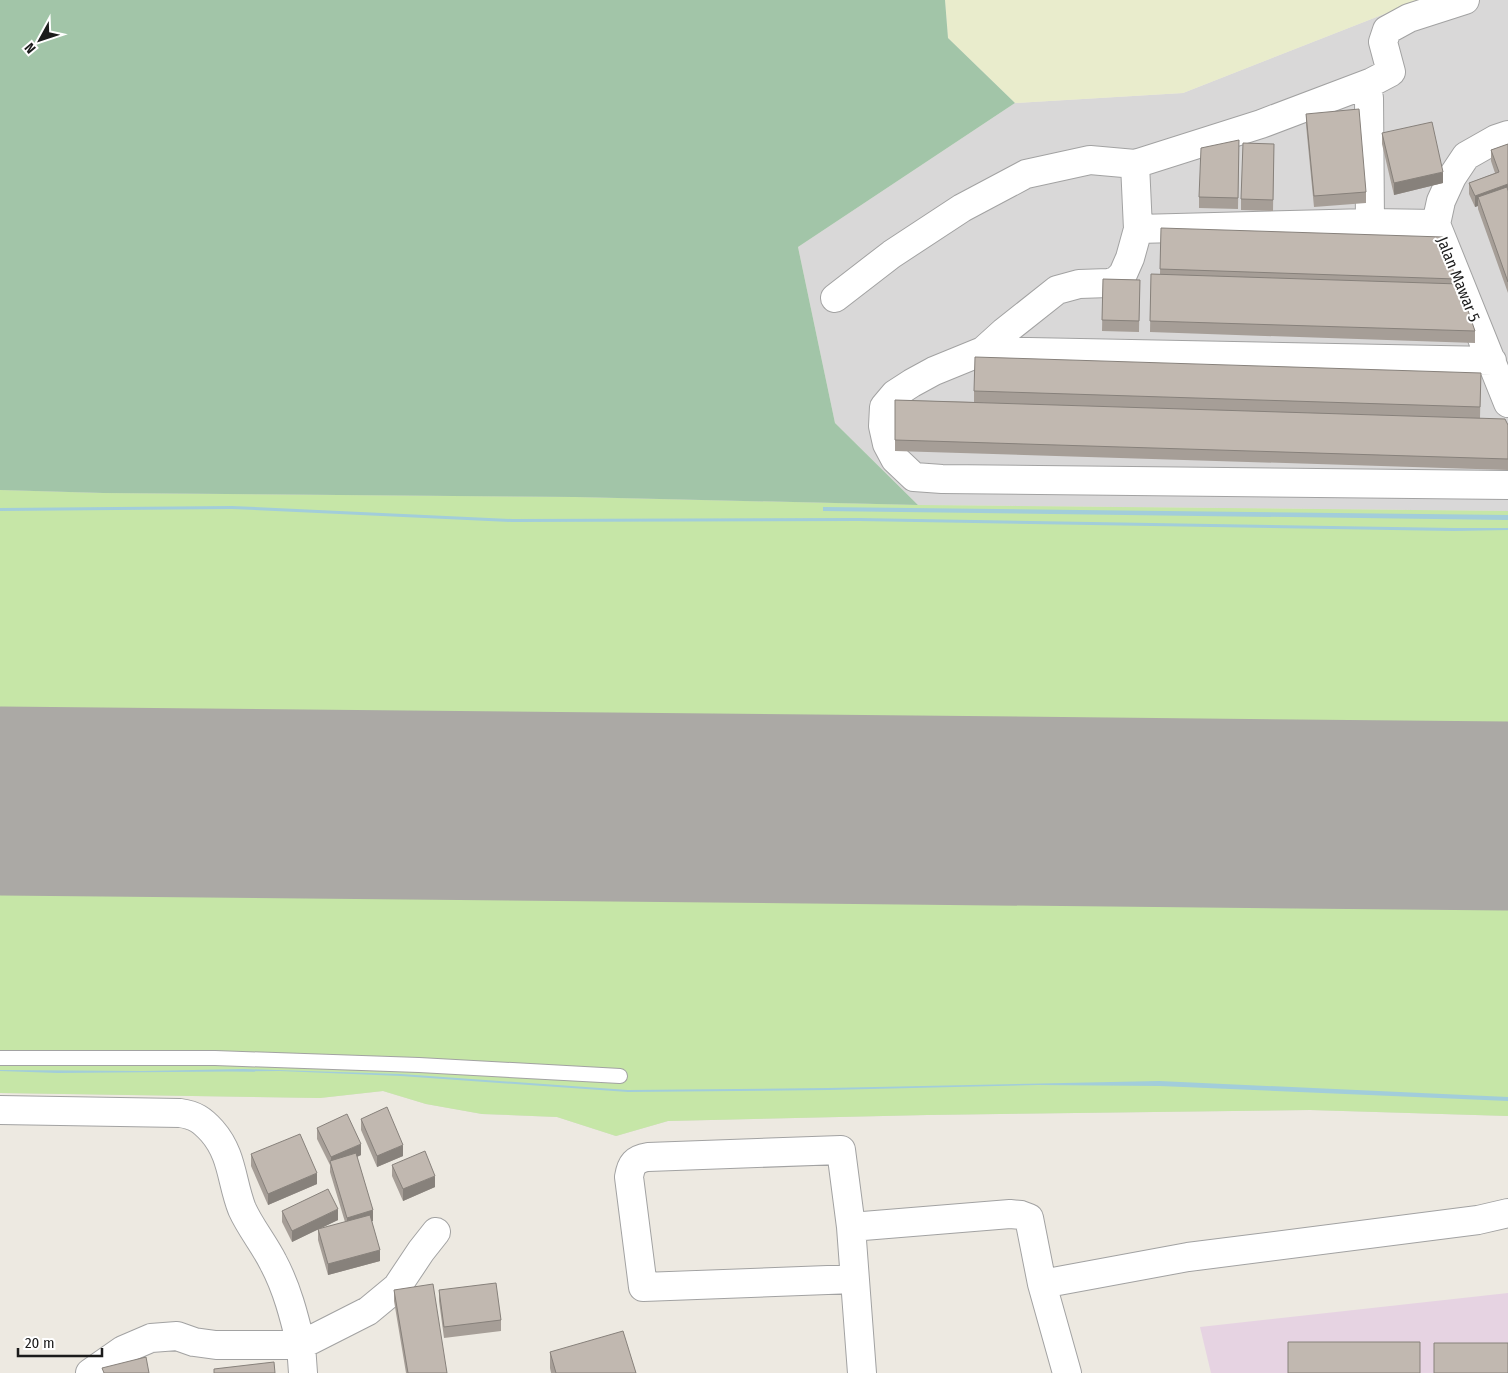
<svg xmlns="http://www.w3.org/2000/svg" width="1508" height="1373" font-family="'Fira Sans Condensed',sans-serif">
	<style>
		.residential { fill: #d9d8d8 }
		.industrial { fill: #e6d3e2 }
		.airport { fill: #dbd9d2 }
		.farmland { fill: #e9eccc }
		.grass { fill: #c6e6a7 }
		.cemetery { fill: #a2c5a8 }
		.water { fill: #a2cdda }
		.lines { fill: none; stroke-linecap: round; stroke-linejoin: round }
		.runway { stroke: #aba9a5; stroke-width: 189 }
		.service-casing { stroke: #a2a2a2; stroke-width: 16 }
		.minor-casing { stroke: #a2a2a2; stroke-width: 30 }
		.service { stroke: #fff; stroke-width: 14 }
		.minor { stroke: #fff; stroke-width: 28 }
		.wall { fill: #a69e97 }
		.shaded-wall { fill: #87817b }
		.building { fill: #c1b8b0; stroke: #87817b }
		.labels { text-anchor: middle; stroke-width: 4; stroke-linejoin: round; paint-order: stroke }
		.street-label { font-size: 16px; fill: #1b1b1b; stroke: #fff }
	</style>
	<rect width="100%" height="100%" fill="#ede9e1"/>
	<path class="residential" d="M1420 0H1508V511L918 505 835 423 798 247 1015 103 1183 93Z"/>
	<path class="industrial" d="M1508 1293V1373H1211L1200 1327Z"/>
	<path class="airport" d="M0 490 103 493 575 497 918 505 1508 511V1116L1310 1110 927 1115 668 1121 616 1136 557 1117 482 1114 426 1104 383 1091 320 1098 0 1093Z"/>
	<path class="farmland" d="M945 0H1420L1183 93 1015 103 948 38Z"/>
	<path class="grass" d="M0 490 103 493 575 497 918 505 1508 511V753L0 738Z
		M0 865 1508 879V1116L1310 1110 927 1115 668 1121 616 1136 557 1117 482 1114 426 1104 383 1091 320 1098 0 1093Z"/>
	<path class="cemetery" d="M0 0H945L948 38 1015 103 798 247 835 423 918 505 575 497 103 493 0 490Z"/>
	<path class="water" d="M232 506 512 519 859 518 1454 528H1508V530L1454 531 859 521 512 522 232 509 0 511V508Z
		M823 507 1508 515V520L823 511Z
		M244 1069 401 1074 628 1090 828 1088 1159 1081 1508 1097V1101L1160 1086 1038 1085 828 1090 628 1092 401 1076 280 1071 58 1073 0 1071V1070L143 1071Z"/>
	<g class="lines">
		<path class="runway" d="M0 801 1508 816"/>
		<defs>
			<path id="service" d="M0 1058H215L419 1065 620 1076"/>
			<path id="minor" d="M1369 98 1370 223
				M1508 135 1496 139 1466 156 1452 177 1441 201 1436 224 1508 403
				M1138 229 1370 223 1436 224
				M835 298 892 254 962 208 1026 174 1090 160 1135 164 1261 124 1372 82 1391 72 1383 42 1387 30 1409 18 1465 0
				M983 351 1004 332 1057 290 1079 284 1109 283 1117 280 1123 274 1130 258 1138 229 1135 164
				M1492 361 983 351 934 371 912 383 895 394 884 407 883 426 887 444 895 459 914 477 942 479 1508 485
				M0 1110 180 1113C195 1115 202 1120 212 1131 233 1155 231 1181 242 1209 250 1227 264 1244 273 1262 287 1288 294 1316 301 1345L368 1311 397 1287 421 1251 436 1232
				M851 1227 862 1373
				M854 1279 643 1287 629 1177C631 1164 635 1159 648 1157L841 1150 851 1227 1010 1214 1021 1215 1029 1218 1042 1284 1067 1373
				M1042 1284 1188 1257 1478 1220 1508 1213
				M90 1373 123 1350 151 1338 177 1336 194 1342 216 1345H301L303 1373"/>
		</defs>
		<use href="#service" class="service-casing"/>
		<use href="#minor" class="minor-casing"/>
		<use href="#service" class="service"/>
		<use href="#minor" class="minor"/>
	</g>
	<path class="wall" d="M1306 114 1366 192V203L1314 207 1306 125Z
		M1382 133 1443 183 1394 195 1382 144Z
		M1239 140 1238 209 1199 208V197Z
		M1274 144 1273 211 1241 210V199Z
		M1508 144V293L1478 209V206L1475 207 1469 194V183L1495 173 1491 161V150Z
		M1161 228 1456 279V283L1475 331V343L1150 332 1151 274H1160Z
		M1103 279 1140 280 1139 332 1102 331Z
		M1481 373 1480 418 1508 425V470L895 451V400L974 402V391Z
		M361 1119 403 1156 377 1167 361 1130Z
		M317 1128 361 1155 357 1157 373 1221H372L380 1261 328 1275 318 1240V1229L292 1242 282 1222V1211L338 1220 319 1229 345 1222 330 1172V1165L317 1139Z
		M251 1154 317 1184 268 1205 251 1166Z
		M392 1165 435 1187 403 1201 392 1176Z
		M394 1290 447 1373H406L394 1301Z
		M439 1290 501 1320V1331L444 1338 439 1301Z
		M550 1352 636 1373H551L550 1368Z"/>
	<path class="shaded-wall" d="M1443 172V183L1394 195V183Z
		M1508 184V195L1478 197V206L1475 207V196Z
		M361 1144V1155L331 1168V1157Z
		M403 1145V1156L377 1167V1156Z
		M317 1173V1184L268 1205V1194Z
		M435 1176V1187L403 1201V1189Z
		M338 1209V1220L292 1242V1231Z
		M373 1210V1221L347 1229V1218Z
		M380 1250V1261L328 1275V1264Z"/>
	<path class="building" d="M1359 109 1366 192 1314 196 1306 114Z
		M1432 122 1443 172 1394 183 1382 133Z
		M1239 140 1238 198 1199 197 1201 148Z
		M1243 143 1274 144 1273 200 1241 199Z
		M1508 144V184L1475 196 1469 183 1499 172 1491 150Z
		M1507 187 1508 191V282L1478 197Z
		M1161 228 1443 237 1456 279 1160 269Z
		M1151 274 1459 284 1475 331 1150 321Z
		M1103 279 1140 280 1139 321 1102 320Z
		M975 357 1481 373 1480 407 974 391Z
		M895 400 1505 419 1508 425V459L895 440Z
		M387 1107 403 1145 377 1156 361 1119Z
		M347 1114 361 1144 331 1157 317 1128Z
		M300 1134 317 1173 268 1194 251 1154Z
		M425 1151 435 1176 403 1189 392 1165Z
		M356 1153 373 1210 347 1218 330 1161Z
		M328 1189 338 1209 292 1231 282 1211Z
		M370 1215 380 1250 328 1264 318 1229Z
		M496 1283 501 1320 444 1327 439 1290Z
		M433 1284 447 1373H408L394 1290Z
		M623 1331 636 1373H556L550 1352Z
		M1288 1342H1420V1373H1288Z
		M1434 1343H1508V1373H1434Z
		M146 1357 149 1373H104L102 1368Z
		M274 1362 275 1373H214V1369Z"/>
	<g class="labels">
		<g class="street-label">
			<text transform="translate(1459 279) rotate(68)" y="6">Jalan Mawar 5</text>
		</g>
	</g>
	<g transform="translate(40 40) rotate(230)" stroke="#ffffff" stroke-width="4" paint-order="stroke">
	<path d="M0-4L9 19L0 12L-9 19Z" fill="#1b1b1b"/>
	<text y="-8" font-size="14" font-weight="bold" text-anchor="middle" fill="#1b1b1b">N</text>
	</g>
	<path d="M18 1348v8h84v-8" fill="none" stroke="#1b1b1b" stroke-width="2.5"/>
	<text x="25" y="1348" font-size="15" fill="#1b1b1b" stroke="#ffffff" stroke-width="4" paint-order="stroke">20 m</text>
</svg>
